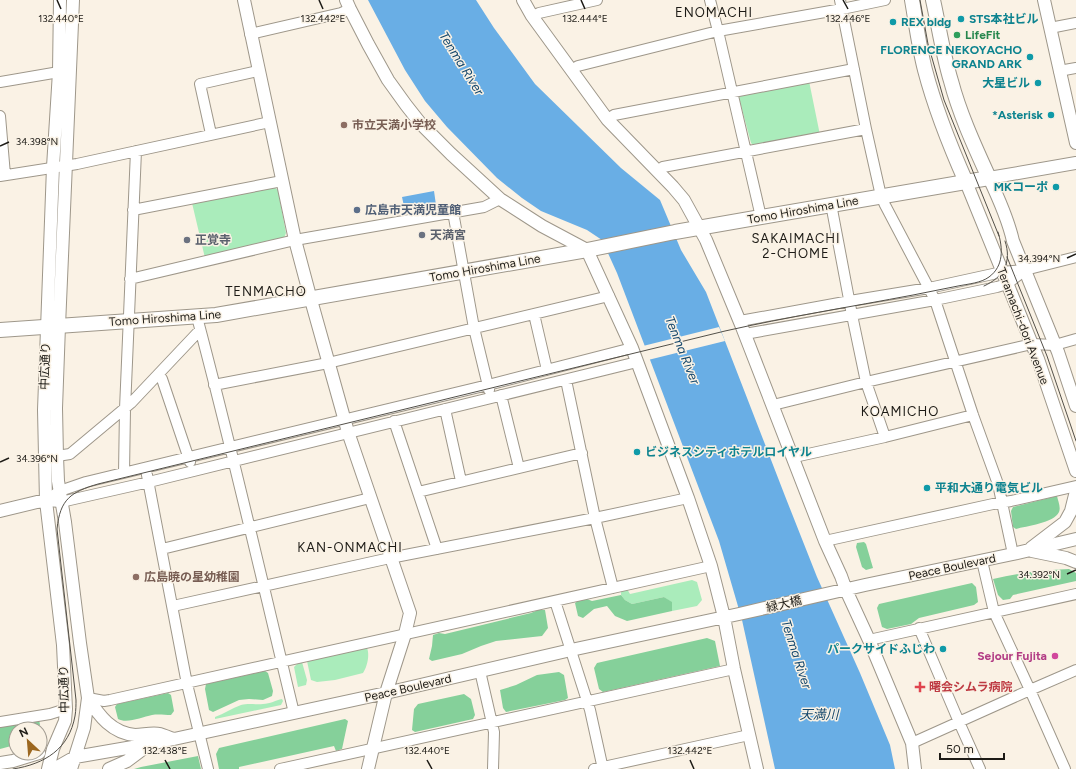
<svg xmlns="http://www.w3.org/2000/svg" width="1076" height="769" font-family="Figtree,'Noto Sans JP',sans-serif">
	<style>
		.green { fill: #aaecbb }
		.forest { fill: #85d09a }
		.water { fill: #69aee5 }
		.pier { fill: #faf2e5 }
		.lines { fill: none; stroke-linecap: round; stroke-linejoin: round }
		.minor-casing { stroke: #9e978a; stroke-width: 12 }
		.tertiary-casing { stroke: #9e978a; stroke-width: 14 }
		.secondary-casing { stroke: #9e978a; stroke-width: 16 }
		.minor { stroke: #fff; stroke-width: 10 }
		.tertiary { stroke: #fff; stroke-width: 12 }
		.secondary { stroke: #fff; stroke-width: 14 }
		.tram { stroke: #535049; stroke-width: 1 }
		.ticks { fill: none; stroke: #1d1b16; stroke-width: 1.5 }
		.culture-dot { fill: #0f9aa8; stroke: #faf2e5; stroke-width: 1.5 }
		.leisure-dot { fill: #2e9e5b; stroke: #faf2e5; stroke-width: 1.5 }
		.education-dot { fill: #8d6e63; stroke: #faf2e5; stroke-width: 1.5 }
		.service-dot { fill: #5c6f8a; stroke: #faf2e5; stroke-width: 1.5 }
		.worship-dot { fill: #6b7280; stroke: #faf2e5; stroke-width: 1.5 }
		.hotel-dot { fill: #d1479c; stroke: #faf2e5; stroke-width: 1.5 }
		.health-dot { fill: #e0444e; stroke: #faf2e5; stroke-width: 1.5 }
		.labels { text-anchor: middle; stroke-width: 3; stroke-linejoin: round; paint-order: stroke }
		.culture-label { font-size: 12px; font-weight: bold; fill: #0d838f; stroke: #faf2e5; text-anchor: end }
		.leisure-label { font-size: 12px; font-weight: bold; fill: #27864d; stroke: #faf2e5; text-anchor: start }
		.education-label { font-size: 12px; font-weight: bold; fill: #785e54; stroke: #faf2e5; text-anchor: start }
		.service-label { font-size: 12px; font-weight: bold; fill: #4e5e75; stroke: #faf2e5; text-anchor: start }
		.street-label { font-size: 12px; fill: #1d1b16; stroke: #faf2e5 }
		.worship-label { font-size: 12px; font-weight: bold; fill: #5b616d; stroke: #faf2e5; text-anchor: start }
		.hotel-label { font-size: 12px; font-weight: bold; fill: #b23c85; stroke: #faf2e5; text-anchor: end }
		.health-label { font-size: 12px; font-weight: bold; fill: #be3a42; stroke: #faf2e5; text-anchor: start }
		.neighbourhood-label { font-size: 13px; letter-spacing: 1px; fill: #1d1b16; stroke: #faf2e5 }
		.water-label { font-size: 13px; font-style: italic; fill: #14476c; stroke: #faf2e5 }
		.ticks-label { font-size: 10px; text-anchor: middle; fill: #1d1b16; stroke: #faf2e5; stroke-width: 3; stroke-linejoin: round; paint-order: stroke }
	</style>
	<rect width="100%" height="100%" fill="#faf2e5"/>
	<path class="green" d="M809 81 820 135 755 147 751 143 739 98 742 94Z
		M274 187 278 190 286 233 284 238 205 258 192 203Z
		M692 580 697 582 702 600 697 606 672 611 671 602 664 597 632 604 625 600 621 595V591L627 589 630 594Z
		M367 648C370 655 367 667 363 673L335 680 317 682 311 680 307 661Z
		M302 662 307 680 306 685 298 687 294 667 297 664Z
		M282 699 283 701 281 705 215 719V717C224 714 232 708 241 705 249 703 256 705 263 704 270 704 276 700 282 699Z"/>
	<path class="forest" d="M1057 496C1058 501 1061 507 1059 512 1054 523 1026 526 1016 529L1013 527 1011 511 1013 507Z
		M864 542 866 544 873 568 866 570 862 567 856 547 857 543Z
		M1069 569 1076 573V581L1013 595 1010 599 1003 600 998 595 993 579C1019 573 1043 570 1069 569Z
		M972 583 976 587 978 602 974 605 919 618 911 624 887 629 882 627 877 608 879 604Z
		M621 595 625 600 632 604 664 597 672 602V611L627 621 615 616 607 606 594 609 583 618 578 616 575 603 578 601 587 599 592 601Z
		M538 610H545L548 628 542 636 496 641 481 646 462 654 432 661 429 659 432 646 433 635 439 633 445 634 531 613Z
		M707 638 715 641 720 666 603 692 599 689 594 668 597 663Z
		M265 671 268 673 273 691 272 696 263 700 249 699 239 700 213 712 209 710 205 689 206 684Z
		M559 672 564 675 568 698 565 700 506 712 503 708 500 690 516 685 537 675Z
		M168 693 171 695 174 711 171 715C165 715 158 714 152 715 142 717 127 724 118 719L115 707 117 704Z
		M464 694 471 699 475 715 473 719 415 732 412 730 414 709 418 704Z
		M39 719 40 725 34 729H16V744L15 745 0 749V726Z
		M345 719 348 721 342 749 336 751 334 746 239 767V769H219L216 754 219 748Z
		M198 756 201 769H134L141 767Z"/>
	<path class="water" d="M368 0H476L494 28 535 84 621 168 660 200 681 250 706 292 785 496 817 577 860 673 890 745 895 769H775L742 620 719 541 617 273 602 240 587 230 541 211 522 198 497 178 447 127 425 101 405 70Z
		M434 191 436 205 405 211 402 197Z"/>
	<path class="pier" d="M719 327 725 341 648 360 643 346Z"/>
	<g class="lines">
		<defs>
			<path id="minor" d="M710 0 718 31 761 217
				M840 0 866 129 881 196 885 205 935 300 973 415 998 484 1013 554
				M532 16 539 13 597 0
				M1050 28 1076 23
				M250 34 341 13 350 9
				M571 70 578 66 718 31 842 9 885 0
				M1059 71 1076 68
				M0 82 59 72
				M0 116 5 175
				M607 119 614 115 854 69
				M211 134 200 84 258 71
				M657 171 663 167 866 129
				M0 176 77 164 270 122
				M831 204 852 315 866 382 885 437
				M133 210 282 181
				M453 212 474 328 489 390
				M130 279 295 240 484 207 500 199
				M534 314 547 370
				M197 317C232 448 262 581 294 713
				M740 321 850 301 929 288 1002 272 1025 270 1076 257
				M745 334 935 300 997 287 1007 284 1025 270
				M159 374 162 379 190 462
				M566 380 595 518 613 588
				M214 385 328 363 609 296
				M501 395 519 468
				M773 405 866 382 1019 347 1032 344 1055 345 1076 339
				M445 409 461 481
				M394 421 437 549
				M57 456 70 454 131 403 200 330
				M793 458 799 456 885 437 973 415
				M124 473 125 409 136 151
				M147 475 187 684 208 769
				M418 492 582 453
				M54 495 60 491 86 482 488 385 632 348
				M46 501 61 502 149 482 637 362
				M825 541 993 504 1011 501 1076 486
				M162 549 370 498
				M982 561 994 612 1030 690 1065 769
				M555 601 590 710 603 769
				M173 606 390 558 595 518 688 498
				M919 628 959 722 980 769
				M869 640 1076 594
				M480 671 494 732 493 769
				M88 698 104 701 110 700 711 566
				M0 722 50 714 66 709
				M912 743 1030 690 1076 670
				M280 769 734 669
				M594 769 749 735"/>
			<path id="tertiary" d="M244 0 295 240 311 300 348 432 410 613 405 634 386 693 368 769
				M346 0 350 9 368 44 388 80 406 105 421 124 451 154 500 199 542 226 587 250 632 348 688 498 711 566 724 617 734 669 757 769
				M523 0 532 16 607 119 673 187 684 200 706 240 742 327 825 541 841 576 846 590 869 640 912 743 915 769
				M1044 0 1076 143
				M1076 163 989 178C999 199 1008 219 1013 241L1058 352 1076 406
				M966 182 1038 359 1076 471
				M0 511 37 502 46 501
				M1031 548 1065 522 1071 511 1076 491
				M1032 551 1066 558 1076 562
				M88 698C99 716 112 733 135 735 143 735 152 732 160 734 164 735 169 738 174 739
				M0 763 13 761 39 753
				M48 769 53 749 65 721 66 709 63 645 46 501 44 410 53 167 59 72 60 0
				M54 769 75 757 150 744 174 739 386 693 571 650 739 614 865 585 1013 554 1076 539
				M71 769 84 728 88 698 80 643 65 522 58 481 57 456 56 408 59 326 73 0
				M109 769 127 761 147 746"/>
			<path id="secondary" d="M912 0C916 23 919 47 925 70 935 108 950 146 966 182
				M0 330 216 315 587 250 675 232 761 217 989 178C975 147 960 115 951 81 943 55 939 27 933 0"/>
		</defs>
		<use href="#minor" class="minor-casing"/>
		<use href="#tertiary" class="tertiary-casing"/>
		<use href="#secondary" class="secondary-casing"/>
		<use href="#minor" class="minor"/>
		<use href="#tertiary" class="tertiary"/>
		<use href="#secondary" class="secondary"/>
		<path class="tram" d="M920 0 928 44 944 100 999 236
			M1007 257 1047 356 1076 441
			M984 286C1004 277 1012 262 1005 241
			M13 769C45 764 69 749 75 716 76 710 76 705 76 700L57 529C60 499 71 492 98 484L725 331C787 317 850 307 913 295 928 292 943 289 958 286 968 284 981 283 989 277 1004 266 1003 248 998 232"/>
	</g>
	<path class="ticks" d="M57 0 61 9M319 0 323 9M581 0 585 9M843 0 848 9M0 146 9 142M1067 258 1076 254M0 462 9 458M1067 574 1076 570M165 760 170 769M427 760 432 769M690 760 694 769"/>
	<g class="culture-dot">
		<circle cx="961" cy="19" r="4"/>
		<circle cx="893" cy="22" r="4"/>
		<circle cx="1030" cy="57" r="4"/>
		<circle cx="1038" cy="83" r="4"/>
		<circle cx="1051" cy="115" r="4"/>
		<circle cx="1056" cy="187" r="4"/>
		<circle cx="637" cy="452" r="4"/>
		<circle cx="927" cy="488" r="4"/>
		<circle cx="943" cy="649" r="4"/>
	</g>
	<circle class="leisure-dot" cx="957" cy="35" r="4"/>
	<g class="education-dot">
		<circle cx="344" cy="125" r="4"/>
		<circle cx="136" cy="577" r="4"/>
	</g>
	<circle class="service-dot" cx="357" cy="210" r="4"/>
	<g class="worship-dot">
		<circle cx="422" cy="235" r="4"/>
		<circle cx="187" cy="240" r="4"/>
	</g>
	<circle class="hotel-dot" cx="1055" cy="656" r="4"/>
	<path class="health-dot" d="M918 681h4v4h4v4h-4v4h-4v-4h-4v-4h4z"/>
	<g class="labels">
		<g class="culture-label">
			<text x="969" y="23" text-anchor="start">STS本社ビル</text>
			<text x="901" y="26" text-anchor="start">REX bldg</text>
			<text x="1022" y="54">FLORENCE NEKOYACHO<tspan x="1022" dy="14">GRAND ARK</tspan></text>
			<text x="1030" y="87">大星ビル</text>
			<text x="1043" y="119">*Asterisk</text>
			<text x="1048" y="191">MKコーポ</text>
			<text x="645" y="456" text-anchor="start">ビジネスシティホテルロイヤル</text>
			<text x="935" y="492" text-anchor="start">平和大通り電気ビル</text>
			<text x="935" y="653">パークサイドふじわ</text>
		</g>
		<g class="leisure-label">
			<text x="965" y="39">LifeFit</text>
		</g>
		<g class="education-label">
			<text x="352" y="129">市立天満小学校</text>
			<text x="144" y="581">広島暁の星幼稚園</text>
		</g>
		<g class="service-label">
			<text x="365" y="214">広島市天満児童館</text>
		</g>
		<g class="street-label">
			<text transform="translate(803 210) rotate(-10)" y="4">Tomo Hiroshima Line</text>
			<text transform="translate(485 268) rotate(-10)" y="4">Tomo Hiroshima Line</text>
			<text transform="translate(165 318) rotate(-4)" y="4">Tomo Hiroshima Line</text>
			<text transform="translate(1023 326) rotate(69)" y="4">Teramachi-dori Avenue</text>
			<text transform="translate(45 366) rotate(-88)" y="4">中広通り</text>
			<text transform="translate(952 567) rotate(-12)" y="4">Peace Boulevard</text>
			<text transform="translate(784 604) rotate(-13)" y="4">緑大橋</text>
			<text transform="translate(408 688) rotate(-13)" y="4">Peace Boulevard</text>
			<text transform="translate(64 689) rotate(-91)" y="4">中広通り</text>
		</g>
		<g class="worship-label">
			<text x="430" y="239">天満宮</text>
			<text x="195" y="244">正覚寺</text>
		</g>
		<g class="hotel-label">
			<text x="1047" y="660">Sejour Fujita</text>
		</g>
		<g class="health-label">
			<text x="929" y="691">曙会シムラ病院</text>
		</g>
		<g class="neighbourhood-label">
			<text x="714" y="17">ENOMACHI</text>
			<text x="796" y="243">SAKAIMACHI<tspan x="796" dy="15">2-CHOME</tspan></text>
			<text x="266" y="296">TENMACHO</text>
			<text x="900" y="416">KOAMICHO</text>
			<text x="350" y="552">KAN-ONMACHI</text>
		</g>
		<g class="water-label">
			<text transform="translate(462 63) rotate(58)" y="5">Tenma River</text>
			<text transform="translate(683 350) rotate(68)" y="5">Tenma River</text>
			<text transform="translate(797 654) rotate(72)" y="5">Tenma River</text>
			<text x="819" y="719">天満川</text>
		</g>
	</g>
	<g class="ticks-label">
		<text x="61" y="22">132.440°E</text>
		<text x="323" y="22">132.442°E</text>
		<text x="585" y="22">132.444°E</text>
		<text x="848" y="22">132.446°E</text>
		<text x="37" y="145">34.398°N</text>
		<text x="1039" y="262">34.394°N</text>
		<text x="37" y="462">34.396°N</text>
		<text x="1039" y="578">34.392°N</text>
		<text x="165" y="754">132.438°E</text>
		<text x="427" y="754">132.440°E</text>
		<text x="690" y="754">132.442°E</text>
	</g>
	<g transform="translate(28 741) rotate(334)"><circle r="19" fill="#faf2e5" stroke="#a29c92"/>
	<path d="M0-3L7 15L0 10L-7 15Z" fill="#9c671f"/>
	<text y="-6" font-size="11" font-weight="bold" text-anchor="middle" fill="#1d1b16">N</text>
	</g>
	<path d="M940 753v6h64v-6" fill="none" stroke="#1d1b16" stroke-width="2"/>
	<text x="946" y="753" font-size="12" fill="#1d1b16" stroke="#faf2e5" stroke-width="3" paint-order="stroke">50 m</text>
</svg>
